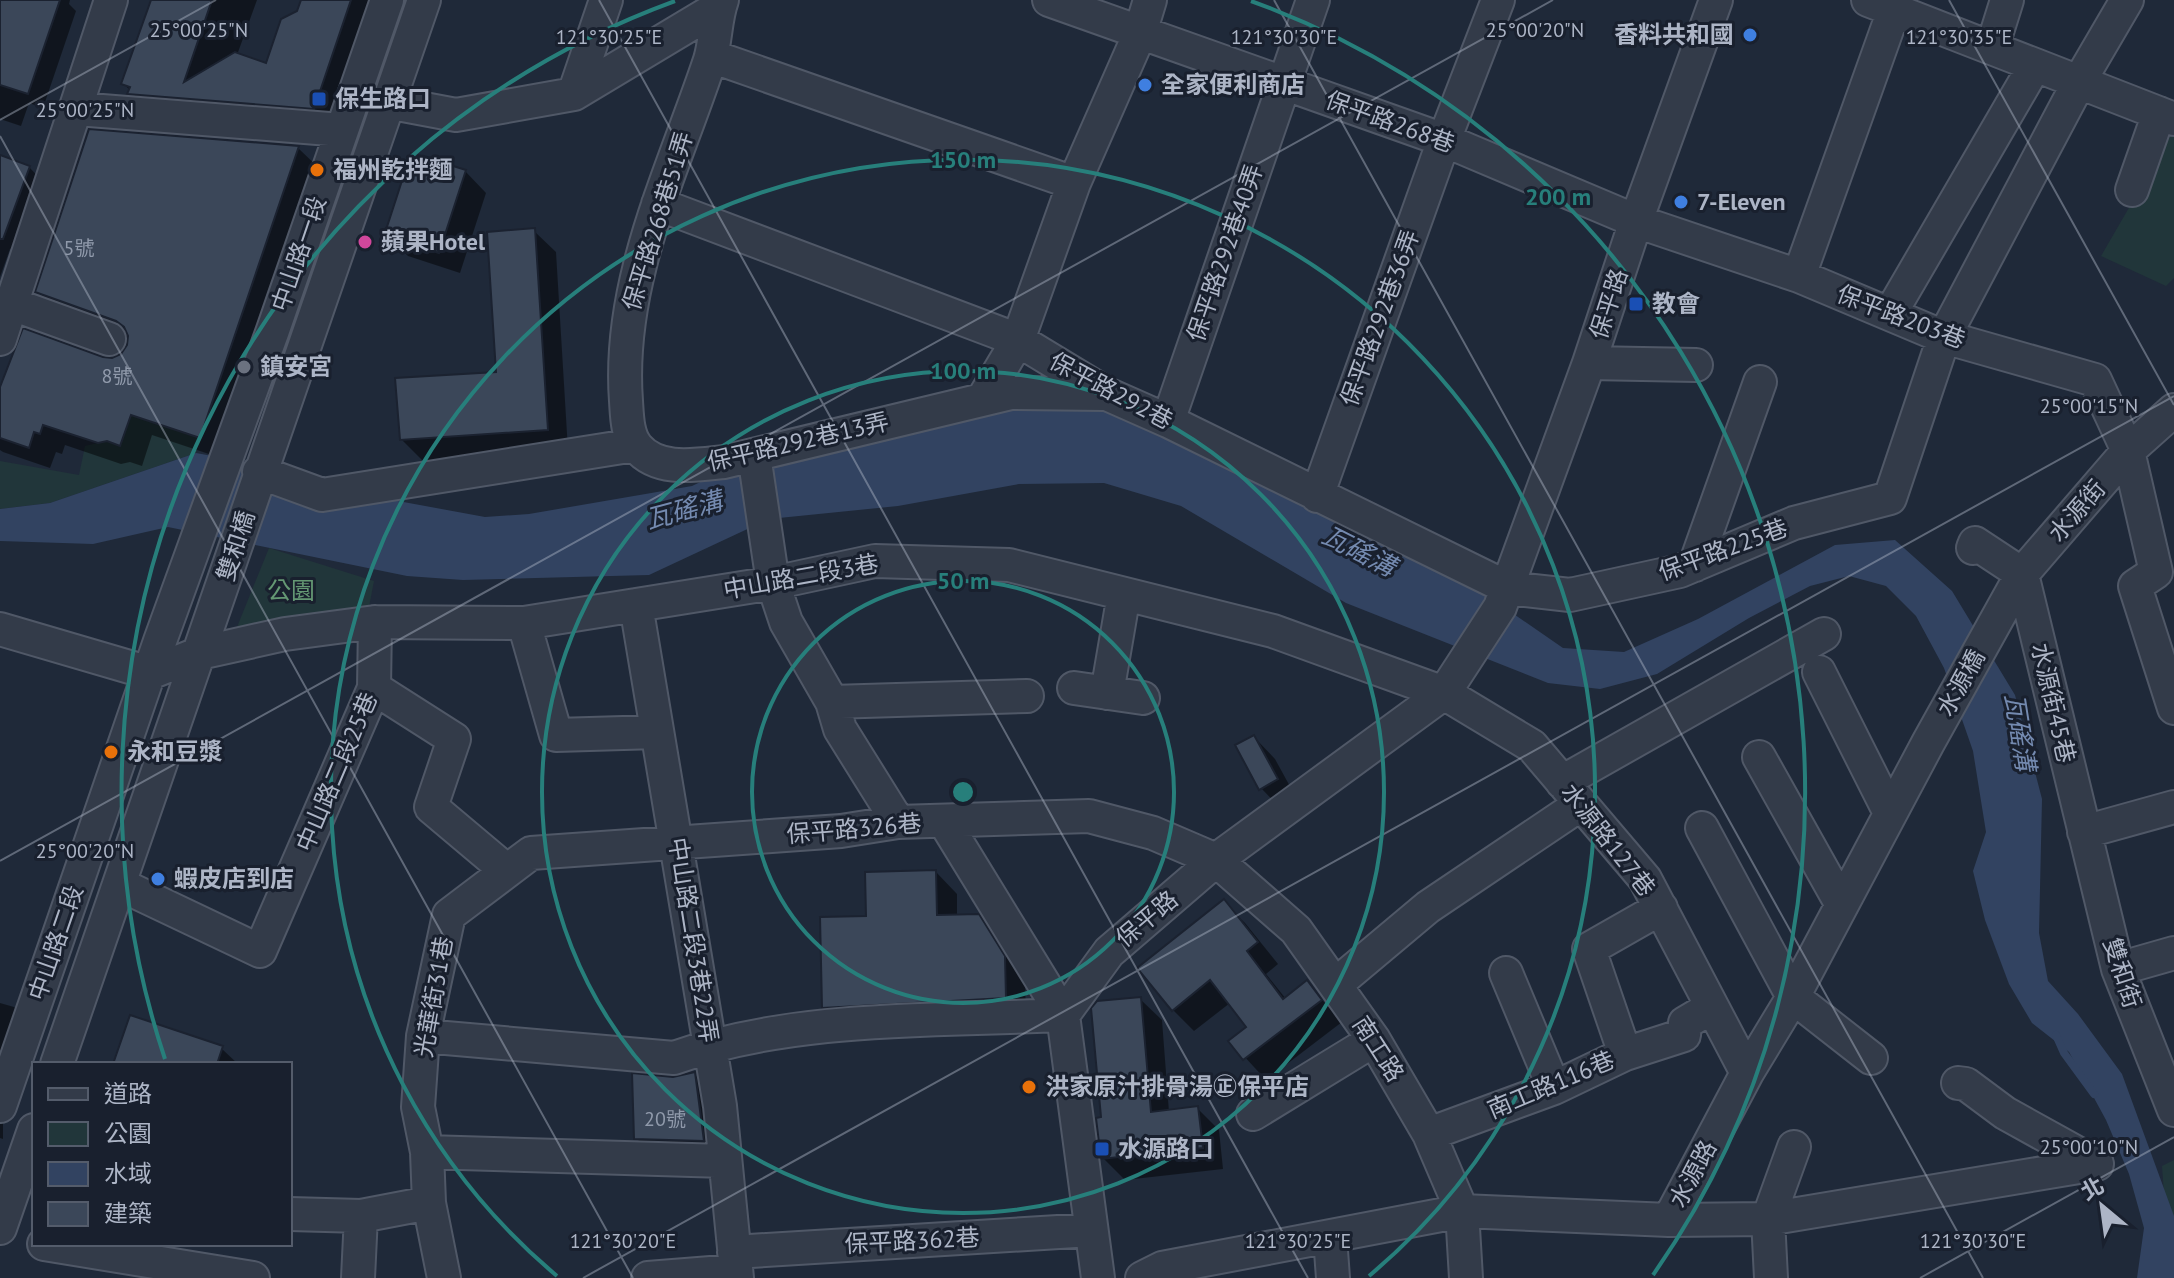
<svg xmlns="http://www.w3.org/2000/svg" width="2174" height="1278" font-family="'PT Sans','Noto Sans TC',sans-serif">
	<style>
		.green { fill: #21363a }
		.water { fill: #324361 }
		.shadow { fill: #0007 }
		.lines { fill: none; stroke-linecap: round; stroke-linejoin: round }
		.stream { stroke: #324361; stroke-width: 8 }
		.building { fill: #3b4759; stroke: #1b2230; stroke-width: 2 }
		.minor-casing { stroke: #505867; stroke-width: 36 }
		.minor { stroke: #333b49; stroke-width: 32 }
		.ticks { fill: none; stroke: #adb5c6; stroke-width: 2; stroke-opacity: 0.45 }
		.ring { fill: none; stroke: #277f7b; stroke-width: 4 }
		.shop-dot { fill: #3f7fe0; stroke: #19202e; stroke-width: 3 }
		.transit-dot { fill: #1a4fb4; stroke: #19202e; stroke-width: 3 }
		.food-dot { fill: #e8710a; stroke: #19202e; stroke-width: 3 }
		.hotel-dot { fill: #d1479c; stroke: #19202e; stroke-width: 3 }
		.worship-dot { fill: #6b7280; stroke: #19202e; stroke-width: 3 }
		.labels { text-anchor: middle; stroke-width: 6; stroke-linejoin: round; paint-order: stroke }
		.number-label { font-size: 20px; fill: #909aab }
		.poi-label { font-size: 24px; font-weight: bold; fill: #adb5c6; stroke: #19202e; text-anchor: start }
		.street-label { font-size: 24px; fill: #adb5c6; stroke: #19202e }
		.park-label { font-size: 24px; fill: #649773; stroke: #19202e }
		.water-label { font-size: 26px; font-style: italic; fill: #748ab0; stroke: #19202e }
		.ticks-label { font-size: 20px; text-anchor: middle; fill: #adb5c6; stroke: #19202e; stroke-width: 6; stroke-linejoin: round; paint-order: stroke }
		.centre { fill: #277f7b; stroke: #19202e; stroke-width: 4 }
		.ring-label { font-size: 24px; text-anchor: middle; font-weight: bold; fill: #277f7b; stroke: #19202e; stroke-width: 6; stroke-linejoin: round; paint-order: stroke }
	</style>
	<rect width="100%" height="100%" fill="#1f2939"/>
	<path class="green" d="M2174 130V278L2166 286 2101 256Z
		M134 405 146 420 200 438 196 453 50 503 0 509V461L79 475 85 446 107 441 120 445Z
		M269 548 374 581 368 612 235 632Z
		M2174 1160V1231L2164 1194 2162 1166Z"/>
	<path class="water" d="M1074 399 1138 415 1466 581 1563 648 1624 652 1698 619 1835 545 1895 540 1952 591 2015 695 2042 799 2039 933 2048 981 2078 1014 2122 1074 2174 1216V1278H2137L2144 1228 2129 1174 2106 1120 2069 1052 2032 1023 2009 984 1985 920 1973 871 1986 832 1973 751 1944 668 1916 616 1886 586 1849 576 1810 586 1749 618 1657 674 1600 689 1548 683 1346 603 1181 506 1104 483 1019 484 898 506 769 519 649 575 463 580 407 576 168 527 93 544 0 541V509L50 503 196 453 284 469 360 494 485 517 529 514 692 486 742 462 983 412Z"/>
	<path class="shadow" d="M0 0H70L69 4 76 11 43 108 29 103 21 126 0 119Z
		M153 0H257L237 55 267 66 299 13 304 0H395L346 141 163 126 124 84Z
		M298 148 320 169 221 458 152 435 142 466 130 462 121 464 65 445 62 454 56 452 50 468 3 452 0 450V392L103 359 112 360 122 356 128 347 129 339 59 313 38 292Z
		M0 161 29 167 50 189 31 239 10 249 0 277Z
		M465 171 486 193 460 273 408 256 387 235Z
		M534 231 556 252 568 450 423 461 401 439 498 374Z
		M1254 737 1275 759 1298 801 1282 810 1261 788Z
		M936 872 957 894V917L978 916 1000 938 1025 979 1026 1019 845 1028 824 1007 868 918Z
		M1223 902 1245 923 1278 964 1266 974 1286 999 1307 983 1342 1022 1266 1080 1230 1041 1249 1027 1230 1003 1194 1031 1173 1010Z
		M1140 999 1162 1020 1169 1112 1197 1108 1219 1130 1223 1169 1125 1180 1103 1158V1119Z
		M0 1003 14 1007 35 1028 3 1122V1139L0 1138Z
		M221 1048 238 1064H115Z
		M694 1074 716 1095 725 1162 658 1160 636 1138Z"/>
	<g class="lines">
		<path class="stream" d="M2056 1035 2064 1053 2094 1094"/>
	</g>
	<path class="building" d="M0 0H60L28 94 0 85Z
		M151 0H212L184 82 235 52 266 63 281 19 297 11 301 0H351L314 109 127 94 130 87 121 84Z
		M89 129 299 146 200 438 131 415 120 446 107 441 98 443 43 425 40 434 34 432 29 448 0 438V387L23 328 103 357 112 358 121 354 127 345 128 336 124 327 116 321 35 292Z
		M411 153 466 170 439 253 384 236Z
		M0 155 30 166 3 239H0Z
		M535 228 548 430 400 440 395 378 496 372 487 232Z
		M1254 735 1278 779 1259 790 1235 745Z
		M936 870 937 915 979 914 1005 956 1006 998 822 1008 820 917 866 916 865 872Z
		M1224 899 1258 942 1247 951 1283 999 1307 980 1322 1000 1243 1060 1228 1041 1246 1027 1210 980 1172 1011 1137 968Z
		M1141 997 1151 1112 1198 1106 1203 1148 1101 1159 1096 1118 1101 1117 1091 1008 1097 1001Z
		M130 1015 223 1046 217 1064H113Z
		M695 1072 704 1141 634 1139 632 1073 673 1077Z"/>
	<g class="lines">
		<defs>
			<path id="minor" d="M722 0C715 19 716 40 710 60 673 171 617 281 626 401 627 416 627 435 637 447 658 472 695 465 724 462L1011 393 1104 394
				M1049 0 1444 140 1636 221 1799 276 1944 337 2095 380 2128 451 2156 572 2135 586 2174 708
				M1868 0 2174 119
				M1992 48 2007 0
				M711 56 1074 183
				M574 94 606 0
				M387 102 456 115 574 94 719 7
				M77 109 342 130
				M2132 190 2159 113
				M658 204 1018 340 1107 394 1168 421 1508 588 1570 595 1680 571 1794 523 1890 498 1944 337 2079 82 2127 0
				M1799 276 1894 10
				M12 304 109 339
				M1890 314 2035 65
				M0 339 111 0
				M1589 363 1696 365
				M983 399 1018 340 1074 183 1140 33 1150 0
				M1168 421 1313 0
				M754 455 773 583 786 622 832 702 840 729 898 822
				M259 472 322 495 635 445
				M1317 496 1444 140 1498 0
				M1973 548 1975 543 2022 574 2118 969 2174 1110
				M1695 565 1760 382
				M636 605 720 1106 737 1278
				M524 623 556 735 657 732
				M0 629 150 673 200 653 285 634 375 622 524 623 773 583 875 561 1009 565 1273 631 1444 693 1532 746 1645 879 1747 1073
				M1819 672 1890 813
				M374 688 454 739 431 807 507 871
				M1074 688 1143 698
				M1107 693 1124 594
				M832 702 1027 696
				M1759 757 1842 905
				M1562 782 1824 634
				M1702 828 1793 997 1871 1058
				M2084 832 2174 807
				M119 884 260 951 374 688 375 622
				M2118 969 2174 953
				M1506 973 1554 1088
				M1335 985 1428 907 1581 804
				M423 1036 674 1058C794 1015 937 1021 1063 1015L944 821
				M1625 1054 1684 1035 1685 1023 1712 1007
				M57 1064 424 0
				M0 1106 160 641 273 330 387 0
				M1253 1114 1374 1040
				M1429 1134 1554 1088 1625 1054 1589 949 1661 908
				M1794 1147 1768 1219 2097 1164 2005 1113 1966 1084 1958 1083
				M427 1152 725 1161
				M290 1214 361 1216 429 1203
				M1669 1220 1768 1219 1771 1278
				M0 1228 34 1130
				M1330 1237 1333 1278
				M44 1244 253 1278
				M734 1252 1091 1230
				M358 1278 361 1216
				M444 1278 429 1203 427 1152 418 1107 423 1036 449 915 531 853 841 831 898 822 1089 816 1153 833 1216 860 1296 930 1374 1040 1429 1134 1462 1211 1466 1278
				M648 1278 736 1271
				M1098 1278 1063 1015 1109 952 1216 860 1444 693 1500 607 1589 363 1636 221 1716 0
				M1142 1278 1162 1268 1462 1211 1669 1220 1747 1073 1793 997 1928 743 2022 574 2128 451 2174 410"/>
		</defs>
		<use href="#minor" class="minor-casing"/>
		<use href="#minor" class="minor"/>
	</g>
	<path class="ticks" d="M599 0 1308 1278M1274 0 1983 1278M1949 0 2174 405M0 120 216 0M0 136 633 1278M0 861 1553 0M583 1278 2174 396M1920 1278 2174 1137"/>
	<g class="ring">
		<circle cx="963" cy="792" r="211"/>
		<circle cx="963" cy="792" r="421"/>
		<path d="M557 1276A632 632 0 1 1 1369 1276"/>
		<path d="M165 1059A842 842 0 0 1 675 1M1251 1A842 842 0 0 1 1653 1275"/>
	</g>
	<g class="shop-dot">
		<circle cx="1750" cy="35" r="8"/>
		<circle cx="1145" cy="85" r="8"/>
		<circle cx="1681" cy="202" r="8"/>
		<circle cx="158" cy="879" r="8"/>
	</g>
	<g class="transit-dot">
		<rect x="311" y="91" width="16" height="16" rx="4"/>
		<rect x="1628" y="296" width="16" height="16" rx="4"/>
		<rect x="1094" y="1141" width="16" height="16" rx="4"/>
	</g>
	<g class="food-dot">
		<circle cx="317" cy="170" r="8"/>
		<circle cx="111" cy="752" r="8"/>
		<circle cx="1029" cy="1087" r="8"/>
	</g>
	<circle class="hotel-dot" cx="365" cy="242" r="8"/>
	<circle class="worship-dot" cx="244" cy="367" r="8"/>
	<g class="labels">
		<g class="number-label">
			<text x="79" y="255">5號</text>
			<text x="117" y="383">8號</text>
			<text x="665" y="1126">20號</text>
		</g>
		<g class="poi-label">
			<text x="1734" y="43" text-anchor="end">香料共和國</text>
			<text x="1161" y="93">全家便利商店</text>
			<text x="335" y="107">保生路口</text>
			<text x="333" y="178">福州乾拌麵</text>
			<text x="1697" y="210">7-Eleven</text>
			<text x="381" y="250">蘋果Hotel</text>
			<text x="1652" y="312">教會</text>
			<text x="260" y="375">鎮安宮</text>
			<text x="127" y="760">永和豆漿</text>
			<text x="174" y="887">蝦皮店到店</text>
			<text x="1045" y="1095">洪家原汁排骨湯㊣保平店</text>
			<text x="1118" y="1157">水源路口</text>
		</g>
		<g class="street-label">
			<text transform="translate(1390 122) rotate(20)" y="8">保平路268巷</text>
			<text transform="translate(658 221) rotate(-73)" y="8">保平路268巷51弄</text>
			<text transform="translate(1225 253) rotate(-71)" y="8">保平路292巷40弄</text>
			<text transform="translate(299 254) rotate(-71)" y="8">中山路一段</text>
			<text transform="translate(1609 304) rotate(-72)" y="8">保平路</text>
			<text transform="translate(1901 317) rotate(21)" y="8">保平路203巷</text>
			<text transform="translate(1380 318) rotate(-70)" y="8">保平路292巷36弄</text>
			<text transform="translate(1111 391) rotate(28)" y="8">保平路292巷</text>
			<text transform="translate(798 442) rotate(-13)" y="8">保平路292巷13弄</text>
			<text transform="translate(2077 511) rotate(-49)" y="8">水源街</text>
			<text transform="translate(236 546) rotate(-72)" y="8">雙和橋</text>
			<text transform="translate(1723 550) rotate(-20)" y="8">保平路225巷</text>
			<text transform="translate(801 577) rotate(-10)" y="8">中山路二段3巷</text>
			<text transform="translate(1961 683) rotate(-61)" y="8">水源橋</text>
			<text transform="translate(2053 703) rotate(77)" y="8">水源街45巷</text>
			<text transform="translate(337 772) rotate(-67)" y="8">中山路二段25巷</text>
			<text transform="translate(854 829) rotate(-5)" y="8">保平路326巷</text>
			<text transform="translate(1608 840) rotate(52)" y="8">水源路127巷</text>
			<text transform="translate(1147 919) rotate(-40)" y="8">保平路</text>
			<text transform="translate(693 940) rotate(81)" y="8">中山路二段3巷22弄</text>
			<text transform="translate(56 943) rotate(-71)" y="8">中山路二段</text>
			<text transform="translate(2122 973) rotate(72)" y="8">雙和街</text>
			<text transform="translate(434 997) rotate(-80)" y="8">光華街31巷</text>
			<text transform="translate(1378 1049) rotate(57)" y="8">南工路</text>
			<text transform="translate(1551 1085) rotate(-23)" y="8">南工路116巷</text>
			<text transform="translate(1693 1174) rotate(-62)" y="8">水源路</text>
			<text transform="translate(912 1241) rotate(-3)" y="8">保平路362巷</text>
		</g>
		<g class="park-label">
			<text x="291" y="599">公園</text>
		</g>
		<g class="water-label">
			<text transform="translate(684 510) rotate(-15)" y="9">瓦磘溝</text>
			<text transform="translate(1359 551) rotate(27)" y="9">瓦磘溝</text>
			<text transform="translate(2020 732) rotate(81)" y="9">瓦磘溝</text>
		</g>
	</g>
	<g class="ticks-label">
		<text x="1535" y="37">25°00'20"N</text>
		<text x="199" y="37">25°00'25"N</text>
		<text x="609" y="44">121°30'25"E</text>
		<text x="1284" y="44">121°30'30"E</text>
		<text x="1959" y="44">121°30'35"E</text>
		<text x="85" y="117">25°00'25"N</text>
		<text x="2089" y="413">25°00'15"N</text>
		<text x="85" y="858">25°00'20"N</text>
		<text x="2089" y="1154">25°00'10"N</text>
		<text x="623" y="1248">121°30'20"E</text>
		<text x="1298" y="1248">121°30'25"E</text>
		<text x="1973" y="1248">121°30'30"E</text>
	</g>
	<circle cx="963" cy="792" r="12" class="centre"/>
	<g class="ring-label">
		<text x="963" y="168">150 m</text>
		<text x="1558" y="205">200 m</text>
		<text x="963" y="379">100 m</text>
		<text x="963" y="589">50 m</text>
	</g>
	<rect x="32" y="1062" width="260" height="184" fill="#19202e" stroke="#545c6b" stroke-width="2"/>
	<rect x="48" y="1088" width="40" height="12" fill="#333b49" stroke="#545c6b" stroke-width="2"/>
	<text x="104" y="1102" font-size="24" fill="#adb5c6">道路</text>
	<rect x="48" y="1122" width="40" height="24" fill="#21363a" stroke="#545c6b" stroke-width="2"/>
	<text x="104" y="1142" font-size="24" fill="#adb5c6">公園</text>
	<rect x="48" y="1162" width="40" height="24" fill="#324361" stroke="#545c6b" stroke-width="2"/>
	<text x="104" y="1182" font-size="24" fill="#adb5c6">水域</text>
	<rect x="48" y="1202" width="40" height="24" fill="#3b4759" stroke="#545c6b" stroke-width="2"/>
	<text x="104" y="1222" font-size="24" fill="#adb5c6">建築</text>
	<g transform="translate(2102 1206) rotate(331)" stroke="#19202e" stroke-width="6" paint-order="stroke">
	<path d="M0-6L14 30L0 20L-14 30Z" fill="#adb5c6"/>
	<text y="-12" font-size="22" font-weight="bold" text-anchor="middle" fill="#adb5c6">北</text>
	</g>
</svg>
